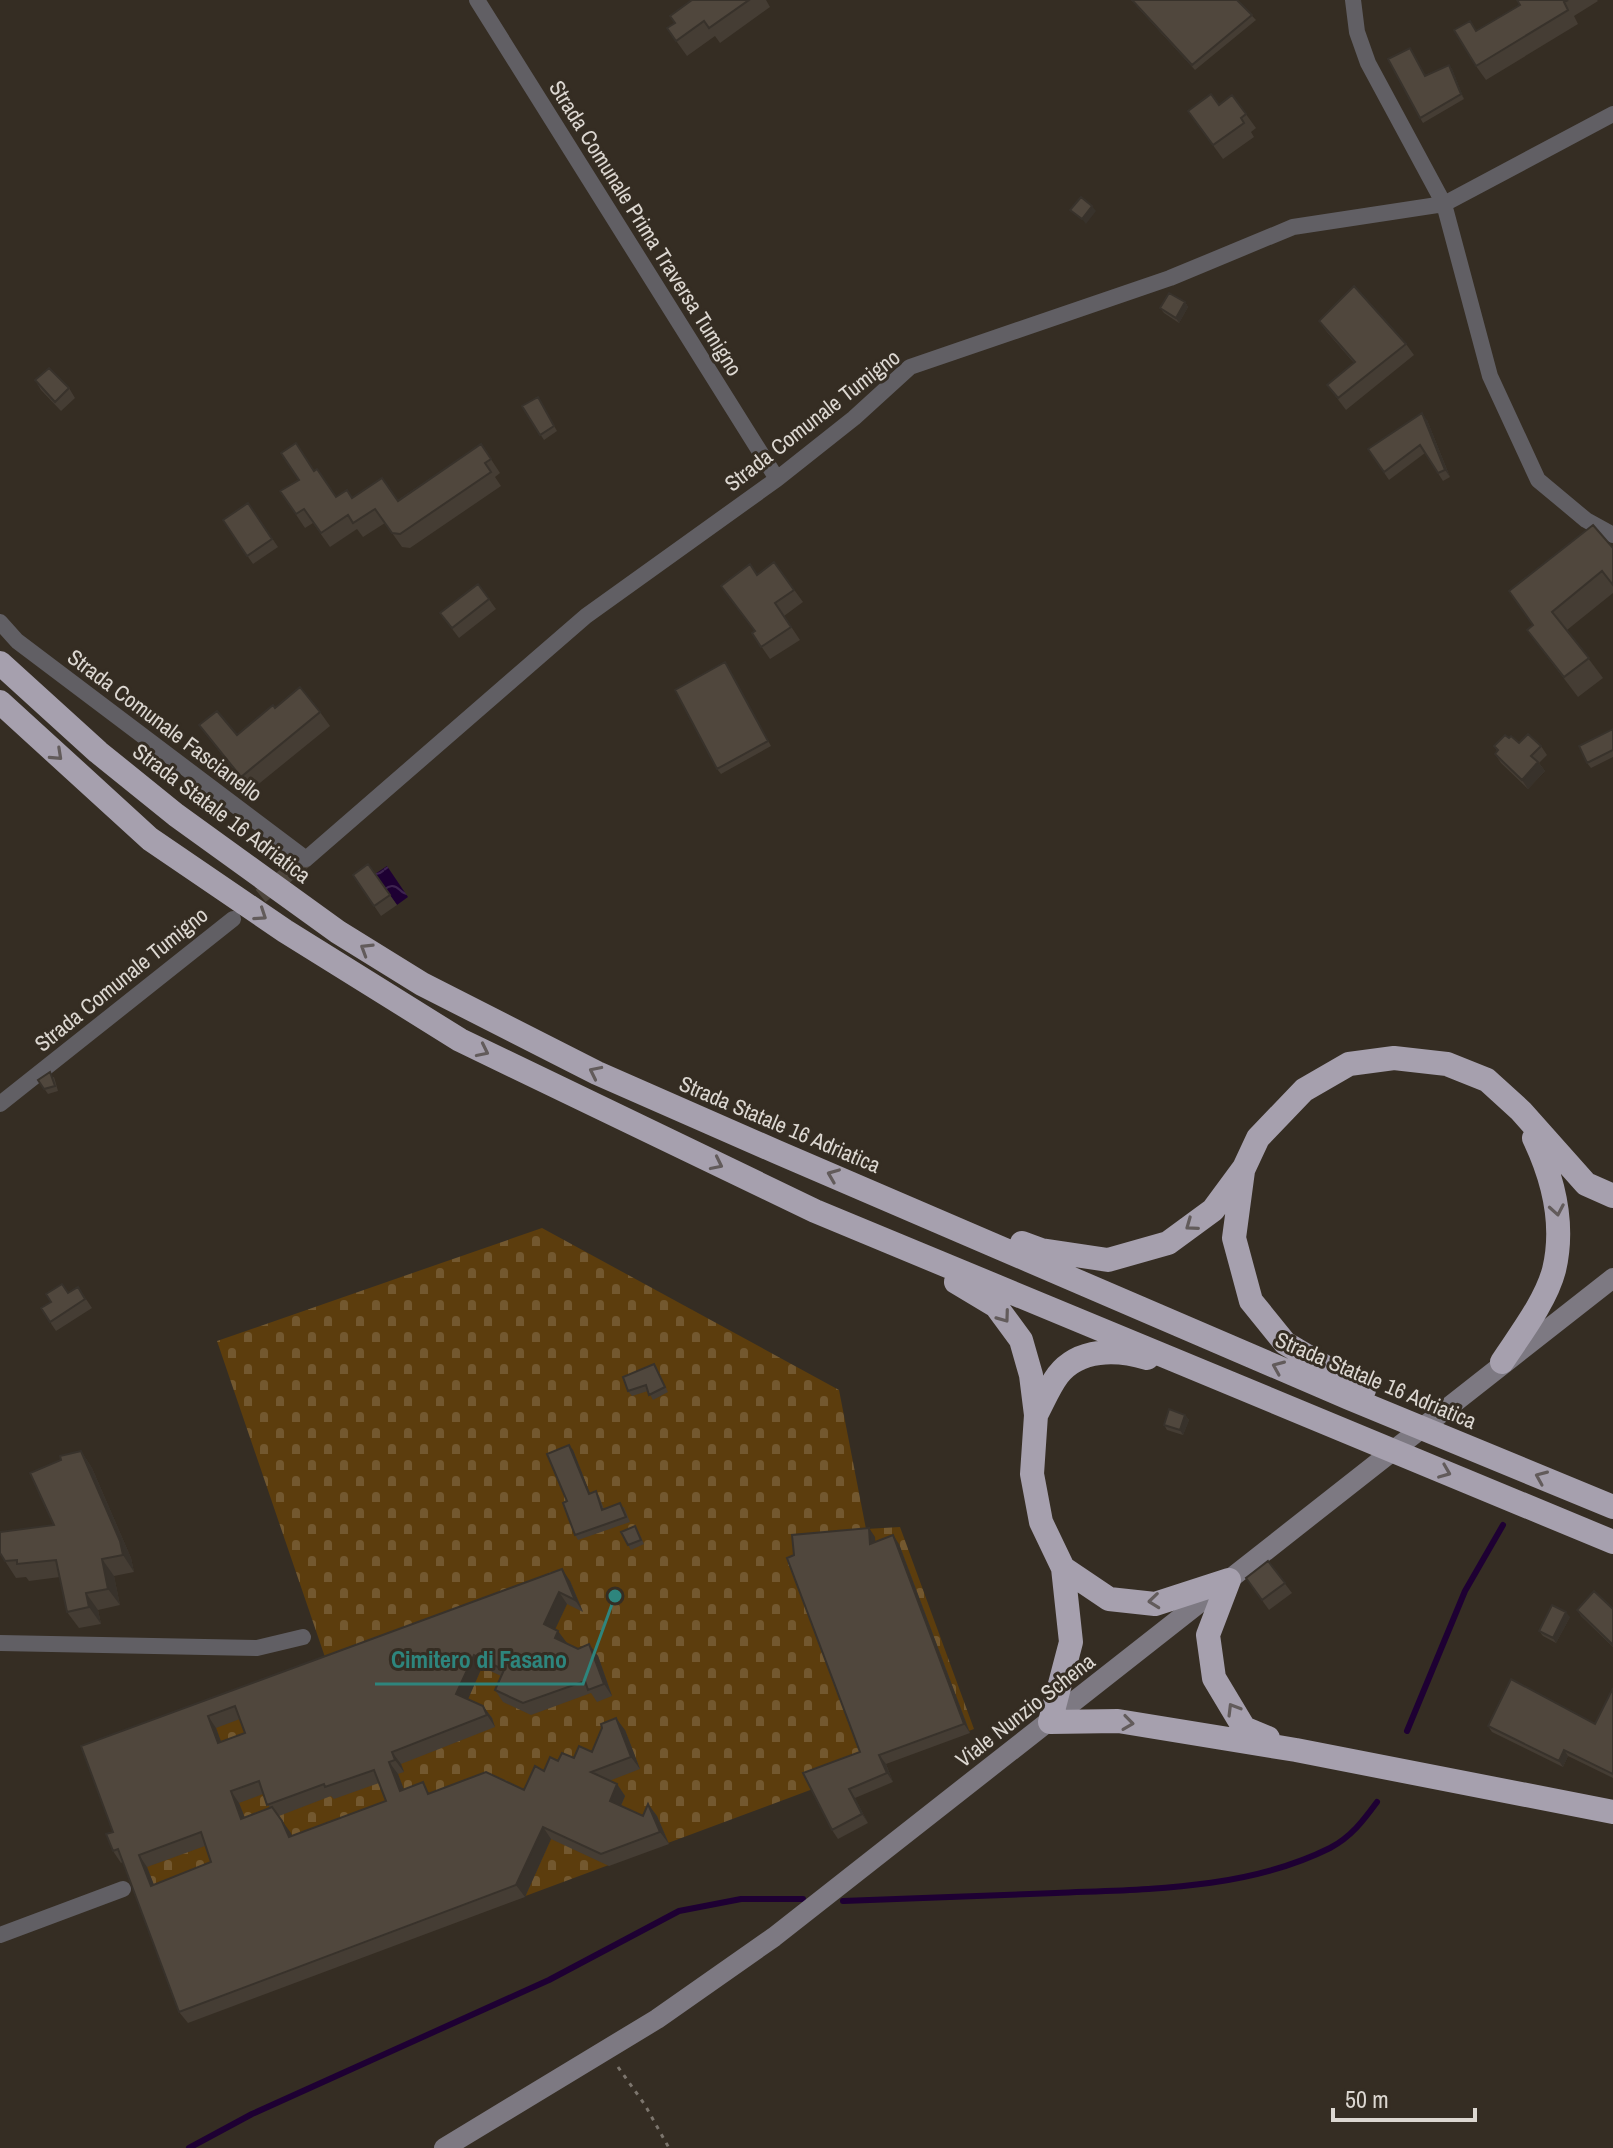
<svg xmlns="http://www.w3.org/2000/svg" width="1613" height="2148" font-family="'Archivo Narrow',sans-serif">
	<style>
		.cemetery { fill: url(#cemetery-stones) }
		.water { fill: url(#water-waves) }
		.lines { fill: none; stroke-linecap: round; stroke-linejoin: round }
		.stream { stroke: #1e0033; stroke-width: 6 }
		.street-tunnel { stroke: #4e463d; stroke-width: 16; stroke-dasharray: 16 8; stroke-linecap: butt }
		.path { stroke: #7c756d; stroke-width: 3; stroke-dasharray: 4 6; stroke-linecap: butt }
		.street { stroke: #615f64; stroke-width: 16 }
		.secondary { stroke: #7d7982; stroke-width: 20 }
		.highway { stroke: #a6a0ae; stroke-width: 24 }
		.wall { fill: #453d34; fill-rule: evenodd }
		.shaded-wall { fill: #38322b }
		.building { fill: #50473d; stroke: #38322b; stroke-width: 2; fill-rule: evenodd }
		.oneway { stroke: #625b5b }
		.labels { text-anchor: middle; stroke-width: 6; stroke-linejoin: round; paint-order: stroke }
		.street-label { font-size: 22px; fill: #dcd7d1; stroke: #352d23 }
		.leader { fill: none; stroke: #2e857d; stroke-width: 3 }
		.callout-dot { fill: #2e857d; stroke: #352d23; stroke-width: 3 }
		.callout-label { font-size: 24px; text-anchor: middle; font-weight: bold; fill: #2e857d; stroke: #352d23; stroke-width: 6; stroke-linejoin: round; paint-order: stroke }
	</style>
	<defs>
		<pattern id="cemetery-stones" width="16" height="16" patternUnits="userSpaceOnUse" patternTransform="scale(2)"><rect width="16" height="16" fill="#5c3d0d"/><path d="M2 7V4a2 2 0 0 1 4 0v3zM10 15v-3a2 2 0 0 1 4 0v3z" fill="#73582f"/></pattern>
		<pattern id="water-waves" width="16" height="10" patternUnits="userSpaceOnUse" patternTransform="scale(2)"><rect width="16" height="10" fill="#1e0033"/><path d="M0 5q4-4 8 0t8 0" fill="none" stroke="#3e2450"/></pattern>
	</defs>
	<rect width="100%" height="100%" fill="#352d23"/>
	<path class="cemetery" d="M542 1228 839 1390 866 1529 900 1527 974 1729 458 1921 187 2015 86 1753 327 1663 217 1341Z"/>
	<path class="water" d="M387 866 408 897 397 905 375 874Z"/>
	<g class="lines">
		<path class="stream" d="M1407 1731 1465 1591 1503 1525
			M843 1901C914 1898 985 1896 1056 1893 1147 1889 1246 1890 1330 1848 1351 1837 1363 1821 1377 1802
			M189 2148 252 2114 549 1980 679 1911 741 1899H803"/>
		<path class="street-tunnel" d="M242 911 306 859"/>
		<path class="path" d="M618 2067 645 2105 669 2148"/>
		<path class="street" d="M477 0 777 479
			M1353 0 1357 32 1368 63 1444 204 1490 376 1538 480 1586 520 1613 535
			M0 622 17 641 306 859 586 616 777 479 854 418 910 367 1170 278 1293 227 1444 204 1613 114
			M0 1104 233 919
			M0 1643 257 1648 303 1637
			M0 1935 123 1889"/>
		<path class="secondary" d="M444 2148 657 2019 774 1937 1613 1278"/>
		<path class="highway" d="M0 663 98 752 176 815 338 932 422 984 597 1073 777 1152 1349 1398 1613 1507
			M0 702 150 839 285 931 460 1040 815 1211 1613 1542
			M1243 1171 1234 1238 1251 1301 1285 1343 1364 1390
			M1022 1243 1041 1250 1108 1260 1168 1243 1213 1210 1244 1168 1258 1138 1304 1090 1349 1064 1394 1058 1447 1064 1487 1080 1521 1111 1586 1184 1613 1196
			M956 1282 996 1306 1021 1340 1031 1375 1036 1415 1032 1474 1041 1522 1063 1568 1071 1642 1050 1722 1118 1721 1296 1750 1613 1812
			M1502 1362C1519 1336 1546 1301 1554 1270 1565 1224 1554 1180 1534 1138
			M1036 1415C1043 1402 1049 1387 1058 1375 1079 1348 1117 1349 1147 1358
			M1063 1568 1109 1599 1155 1604 1229 1580
			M1229 1580 1208 1635 1214 1678 1244 1728 1268 1738"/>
	</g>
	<path class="wall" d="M692 0H766L770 7 720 43 715 36 687 56 667 28 675 23Z
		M1131 0H1237L1256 20 1195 70Z
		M1517 0H1597L1598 1 1574 16 1578 24 1486 80 1476 66 1477 31 1520 5Z
		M1413 53 1425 75 1449 65 1452 69 1464 99 1423 123 1420 118Z
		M1232 95 1256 128 1251 132 1254 137 1223 159 1188 111 1219 105Z
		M1185 302 1188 307 1179 323 1164 313 1160 308Z
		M1319 321 1406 344 1414 355 1346 410 1327 385 1354 363 1327 332Z
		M35 380 69 388 75 398 61 411 41 390Z
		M538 397 557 431 544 440 522 406Z
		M1427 420 1450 477 1443 481 1425 453 1389 480 1368 449Z
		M481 444 500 473 495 477 501 486 410 548 402 547 385 523 363 537 357 529 330 547 313 523 305 528 280 491 314 470 337 497 398 500Z
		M248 503 278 547 253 564 223 520Z
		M1613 548V593L1567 630 1603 678 1578 697 1527 630Z
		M774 562 803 602 784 616 800 640 770 659 752 633 754 632 757 575Z
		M478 584 496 609 459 638 440 613Z
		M728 667 771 746 721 774 717 769Z
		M320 712 330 726 250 791 199 725 237 735Z
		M1613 729V757L1591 768 1587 763Z
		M1509 738 1519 743 1541 746 1547 755 1539 763 1545 771 1528 789 1501 763 1495 754 1497 751 1494 746Z
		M368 864 397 905 381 916 353 875Z
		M54 1077 58 1091 48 1094 38 1080Z
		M78 1287 92 1308 56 1331 50 1322 68 1293Z
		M654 1364 668 1392 653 1400 648 1391 632 1396 628 1391Z
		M1185 1415 1189 1420 1183 1435 1167 1430 1164 1425Z
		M573 1450 590 1493 596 1491 599 1496 604 1509 624 1507 630 1522 578 1540 575 1535 567 1501Z
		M81 1451 92 1468 131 1558 134 1572 114 1576 120 1605 98 1610 101 1624 79 1628 67 1612 60 1577 29 1581 26 1577 16 1578 5 1561 54 1525Z
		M638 1531 644 1544 631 1550 628 1545Z
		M875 1537V1542L899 1544 970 1733 886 1764 893 1782 855 1798 868 1823 838 1839 832 1830 860 1752Z
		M1268 1561 1292 1593 1269 1610 1246 1578Z
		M570 1581 583 1612 567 1604 555 1629 566 1643 578 1649 589 1644 598 1656 612 1696 597 1702 591 1693 531 1715 503 1702 495 1690 501 1676 482 1667 468 1699 483 1706 492 1718 495 1727 401 1764 404 1772 398 1774 404 1790 431 1793 524 1790 544 1771 558 1761 574 1758 592 1752 625 1730 640 1769 609 1781 617 1784 625 1796 621 1806 643 1816 648 1804 657 1816 669 1844 609 1866 551 1839 525 1897 188 2023 179 2012 123 1862 121 1863 113 1851V1832L81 1746ZM240 1719 245 1733 221 1742 216 1728ZM379 1783 386 1801 292 1836 279 1816 331 1796 334 1799ZM263 1794 270 1808 245 1818 239 1803ZM205 1846 211 1862 154 1885 147 1867Z
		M1613 1609V1647L1581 1616 1577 1610Z
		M1570 1617 1556 1643 1543 1636 1539 1631Z
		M1613 1688V1778L1568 1756 1563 1767 1492 1732 1488 1726 1595 1724Z"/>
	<path class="shaded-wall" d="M1449 65 1452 69 1464 99 1461 94Z
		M1092 206 1096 211 1086 224 1082 219Z
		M1185 302 1188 307 1179 323 1176 318Z
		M1422 413 1427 420 1450 477 1445 470Z
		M1538 762 1545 771 1528 789 1522 780Z
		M1185 1415 1189 1420 1183 1435 1180 1430Z
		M569 1445 573 1450 592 1499 589 1494Z
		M81 1451 92 1468 131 1558 134 1572 123 1555Z
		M869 1528 875 1537 876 1553 870 1544Z
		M893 1535 899 1544 970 1733 964 1724Z
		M102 1559 114 1576 120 1605 108 1589Z
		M562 1569 570 1581 583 1612 575 1600Z
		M559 1592 567 1604 552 1636 544 1624Z
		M86 1593 98 1610 101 1624 89 1607Z
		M1566 1612 1570 1617 1556 1643 1553 1638Z
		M558 1631 567 1643 563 1650 555 1638Z
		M589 1644 598 1656 612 1696 604 1684Z
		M474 1655 482 1667 465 1706 456 1694Z
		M483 1706 492 1718 495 1727 487 1715Z
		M208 1716 216 1728 226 1755 218 1743Z
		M616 1718 625 1730 640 1769 631 1757Z
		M1564 1750 1568 1756 1563 1767 1559 1761Z
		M392 1752 401 1764 404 1772 395 1760Z
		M879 1755 886 1764 893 1782 887 1773Z
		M389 1762 398 1774 409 1803 400 1791Z
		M617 1784 625 1796 618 1812 610 1801Z
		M849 1789 855 1798 868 1823 862 1814Z
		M231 1791 239 1803 250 1831 241 1819Z
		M648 1804 657 1816 669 1844 660 1832Z
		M282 1821 291 1833 297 1849 289 1837Z
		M543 1827 551 1839 525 1897 516 1885Z
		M139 1855 147 1867 159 1898 151 1886Z"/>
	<path class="building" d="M692 0H749L709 28 704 21 676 41 667 28 675 23 670 16Z
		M1132 0H1237L1252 15 1192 65Z
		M1517 0H1568L1564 2 1568 10 1476 66 1454 30 1470 21 1476 31 1520 5Z
		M1410 48 1425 76 1449 65 1461 94 1420 118 1388 59Z
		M1211 94 1219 105 1232 95 1246 114 1241 118 1244 123 1213 145 1188 111Z
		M1081 197 1092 206 1082 219 1070 210Z
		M1354 286 1406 344 1338 398 1327 385 1355 362 1319 321Z
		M1169 293 1185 302 1176 318 1160 308Z
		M49 368 69 388 55 402 35 380Z
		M538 397 554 426 540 435 522 406Z
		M1422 413 1445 470 1438 473 1420 445 1384 472 1368 449Z
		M296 443 314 471 317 469 336 497 347 490 352 498 382 478 398 501 481 444 491 459 485 463 491 472 400 534 392 533 375 509 353 523 348 515 321 533 304 509 296 514 280 491 299 480 281 453Z
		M248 503 272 539 247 556 223 520Z
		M1593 525 1613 548V585L1602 571 1552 612 1589 658 1564 677 1527 630 1533 625 1509 591Z
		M774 562 794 590 775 603 791 627 761 647 752 633 755 631 721 586 750 564 757 575Z
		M478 584 489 599 452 628 440 613Z
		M725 662 768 741 717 769 675 690Z
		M300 687 320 712 241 777 199 725 217 711 237 735 273 705 275 708Z
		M1613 729V750L1587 763 1579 746Z
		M1528 734 1541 746 1531 756 1538 762 1522 780 1495 754 1498 750 1494 746 1505 735 1509 738 1511 736 1519 743Z
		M368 864 390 895 374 906 353 875Z
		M50 1072 55 1086 44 1089 38 1080Z
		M62 1284 68 1293 78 1287 85 1299 50 1322 41 1308 51 1302 46 1294Z
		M654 1364 665 1387 649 1395 646 1385 628 1391 623 1377Z
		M1169 1409 1185 1415 1180 1430 1164 1425Z
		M569 1445 589 1494 596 1491 602 1510 620 1503 626 1517 575 1535 563 1503 567 1501 547 1454Z
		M81 1451 120 1541 123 1555 102 1559 108 1589 86 1593 89 1607 67 1612 56 1560 17 1564V1560L5 1561 0 1553V1532L54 1525 30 1473 61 1460 60 1456Z
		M635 1526 641 1540 628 1545 621 1532Z
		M869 1528 870 1544 893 1535 964 1724 879 1755 887 1773 849 1789 862 1814 832 1830 803 1773 860 1752 787 1558 794 1555 792 1535Z
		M1268 1561 1285 1583 1262 1600 1246 1578Z
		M562 1569 575 1600 559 1592 544 1624 558 1631 555 1638 578 1649 589 1644 604 1684 588 1690 585 1681 523 1703 495 1690 504 1670 474 1655 456 1694 483 1706 487 1715 392 1752 395 1760 389 1762 400 1791 423 1782 428 1794 486 1772 524 1790 535 1766 544 1771 550 1757 558 1761 562 1753 574 1758 579 1746 592 1752 602 1728 601 1724 616 1718 631 1757 591 1772 617 1784 610 1801 643 1816 648 1804 660 1832 601 1854 543 1827 516 1885 179 2012 118 1849 113 1851 106 1834 113 1832 81 1746ZM235 1706 245 1733 218 1743 208 1716ZM374 1770 386 1801 289 1837 282 1821 272 1807 241 1819 231 1791 259 1781 267 1805 324 1784 325 1787ZM201 1832 211 1862 151 1886 139 1855Z
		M1594 1591 1613 1609V1645L1577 1610Z
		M1552 1605 1566 1612 1553 1638 1539 1631Z
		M1511 1679 1595 1724 1613 1688V1774L1564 1750 1559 1761 1488 1726Z"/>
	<defs><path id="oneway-chevron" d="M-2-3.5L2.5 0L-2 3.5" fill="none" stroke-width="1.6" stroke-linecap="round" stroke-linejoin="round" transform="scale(2)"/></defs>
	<g class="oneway">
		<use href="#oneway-chevron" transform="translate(57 755) rotate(43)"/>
		<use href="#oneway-chevron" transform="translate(261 915) rotate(34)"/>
		<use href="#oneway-chevron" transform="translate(366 949) rotate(-148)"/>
		<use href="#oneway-chevron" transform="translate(483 1051) rotate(26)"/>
		<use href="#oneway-chevron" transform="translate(595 1072) rotate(-154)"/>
		<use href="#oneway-chevron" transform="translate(717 1164) rotate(26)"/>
		<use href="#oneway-chevron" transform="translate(833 1175) rotate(-158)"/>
		<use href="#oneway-chevron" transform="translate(1557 1210) rotate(80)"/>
		<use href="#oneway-chevron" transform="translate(1191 1225) rotate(144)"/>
		<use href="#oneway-chevron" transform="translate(1004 1317) rotate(54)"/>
		<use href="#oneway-chevron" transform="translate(1278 1367) rotate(-157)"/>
		<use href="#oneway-chevron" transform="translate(1445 1472) rotate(22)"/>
		<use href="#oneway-chevron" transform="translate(1541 1477) rotate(-157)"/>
		<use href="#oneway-chevron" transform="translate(1154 1601) rotate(174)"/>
		<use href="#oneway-chevron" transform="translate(1233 1709) rotate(-121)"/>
		<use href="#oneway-chevron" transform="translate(1128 1723) rotate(8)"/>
	</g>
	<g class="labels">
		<g class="street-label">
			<text transform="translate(646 228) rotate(58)" y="8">Strada Comunale Prima Traversa Tumigno</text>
			<text transform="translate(812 420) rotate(-38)" y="8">Strada Comunale Tumigno</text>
			<text transform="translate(165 725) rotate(37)" y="8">Strada Comunale Fascianello</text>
			<text transform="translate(222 813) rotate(37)" y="8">Strada Statale 16 Adriatica</text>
			<text transform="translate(121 979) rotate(-39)" y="8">Strada Comunale Tumigno</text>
			<text transform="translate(780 1124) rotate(23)" y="8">Strada Statale 16 Adriatica</text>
			<text transform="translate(1376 1380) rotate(23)" y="8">Strada Statale 16 Adriatica</text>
			<text transform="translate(1025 1710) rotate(-38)" y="8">Viale Nunzio Schena</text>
		</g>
	</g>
	<path class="leader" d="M615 1596L583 1684H375"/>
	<circle class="callout-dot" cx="615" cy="1596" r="8"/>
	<g class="callout-label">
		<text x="479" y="1668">Cimitero di Fasano</text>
	</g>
	<path d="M1333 2108v12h142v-12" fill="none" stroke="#dcd7d1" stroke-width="4"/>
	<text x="1345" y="2108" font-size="24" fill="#dcd7d1" stroke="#352d23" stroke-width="6" paint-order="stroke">50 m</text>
</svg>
